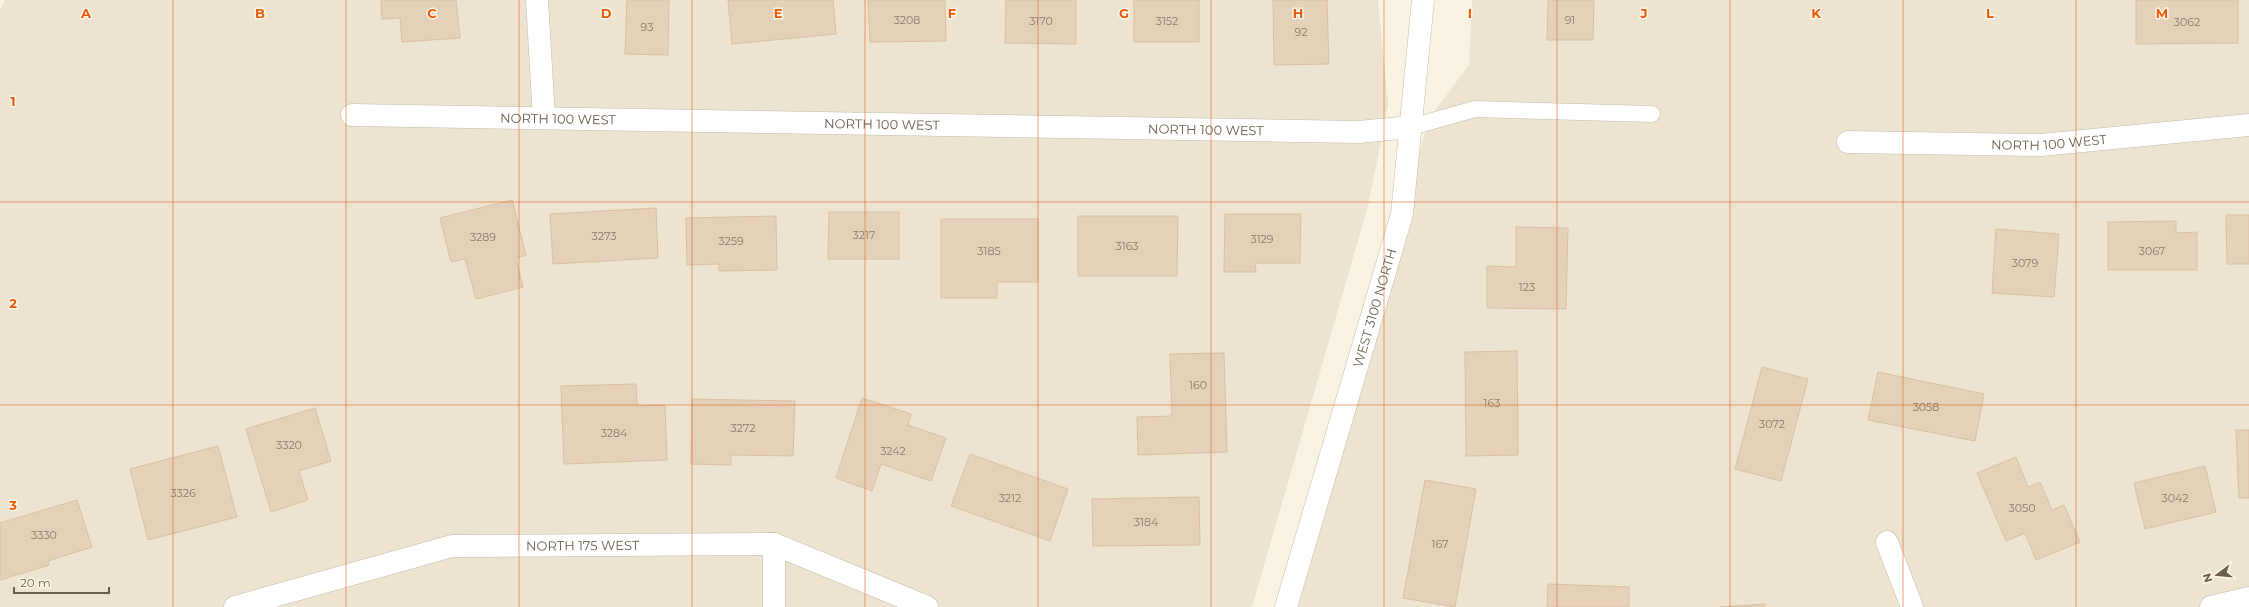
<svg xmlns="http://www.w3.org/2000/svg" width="2249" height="607" font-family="Montserrat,sans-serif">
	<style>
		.residential { fill: #ece3d0 }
		.building { fill: #e5d1b9; stroke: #dac0a0 }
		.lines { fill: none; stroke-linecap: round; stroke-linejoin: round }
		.lane-casing { stroke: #c5baa8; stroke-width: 17 }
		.street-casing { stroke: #c5baa8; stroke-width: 23 }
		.secondary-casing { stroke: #c7bba6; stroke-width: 23 }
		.lane { stroke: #fff; stroke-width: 16 }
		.street { stroke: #fff; stroke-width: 22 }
		.secondary { stroke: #fff; stroke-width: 22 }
		.grid { fill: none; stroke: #e8590c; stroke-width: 1; stroke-opacity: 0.55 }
		.labels { text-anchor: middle; stroke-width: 3; stroke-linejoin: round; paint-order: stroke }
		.number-label { font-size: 11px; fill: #8a7a67 }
		.street-label { font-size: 13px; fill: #6c5d4c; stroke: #fcf7e7 }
		.grid-label { font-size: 13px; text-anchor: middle; font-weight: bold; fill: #e8590c; stroke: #fcf7e7; stroke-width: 3; stroke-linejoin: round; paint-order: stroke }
	</style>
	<rect width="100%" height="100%" fill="#f8f3e2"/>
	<path class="residential" d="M5 0H1378L1388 105 1368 206 1252 607H0V10Z
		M1472 0H2249V607H1286L1429 119 1469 65Z"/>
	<path class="building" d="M381 0H456L460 38 402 42 400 18 382 19Z
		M627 0H669L668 55 625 54Z
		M728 0H833L836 34 732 44Z
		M868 0H945L946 41 870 42Z
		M1006 0H1076V44L1005 43Z
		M1134 0H1199V42H1134Z
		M1273 0H1327L1329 64 1274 65Z
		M1548 0H1594L1593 40H1547Z
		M2136 0H2238V43L2136 44Z
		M512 200 526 255 516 258 523 287 476 299 465 259 451 262 440 218Z
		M656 208 658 258 553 264 550 214Z
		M829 212H899V259H828Z
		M1225 214H1301L1300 263H1255L1256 272H1224Z
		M2226 215H2249V264H2227Z
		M776 216 777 270 719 271V264L687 265 686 218Z
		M1078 216H1178L1177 276H1078Z
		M941 219H1038V282H997V298H941Z
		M2176 221V233L2197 232V270H2108V222Z
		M1516 227 1568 228 1566 309 1487 308V266L1516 267Z
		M1996 229 2059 234 2054 297 1992 293Z
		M1517 351 1518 455 1466 456 1465 352Z
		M1224 353 1227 452 1138 455 1137 417 1172 416 1170 354Z
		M1762 367 1808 379 1781 481 1735 469Z
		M1878 372 1984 394 1975 441 1868 420Z
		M636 384 637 406 665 405 667 460 564 464 561 386Z
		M862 398 911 414 908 425 946 438 931 481 881 464 872 491 836 478Z
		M692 399 795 401 793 456 731 455V465L691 464Z
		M315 408 331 461 299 471 308 500 271 512 246 429Z
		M2236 430H2249V498H2239Z
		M218 446 237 517 148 540 130 469Z
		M970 454 1068 489 1050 541 951 506Z
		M2016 457 2028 487 2040 482 2052 510 2064 505 2080 542 2036 560 2025 533 2006 541 1977 473Z
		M2205 466 2216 512 2145 529 2134 483Z
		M1425 480 1476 489 1455 607 1403 598Z
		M1199 497 1200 545 1093 546 1092 499Z
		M77 500 92 547 48 561 49 565 0 580V523Z
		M1548 584 1629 587V607H1547Z
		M1765 604V607H1720Z"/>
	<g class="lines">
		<defs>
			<path id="lane" d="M1411 127 1475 109 1652 114"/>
			<g id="street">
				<path d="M537 0 544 118"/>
				<path id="s1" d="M352 115 1359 132 1411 127"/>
				<path id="s2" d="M1848 142 2041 145 2249 125"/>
				<path d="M1887 542 1912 607"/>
				<path d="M774 544V607"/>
				<path id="s3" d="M235 607 452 546 774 544 927 607"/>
				<path d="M2211 607 2249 598"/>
			</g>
			<g id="secondary">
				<path id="s4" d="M1286 607 1402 214 1423 0"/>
			</g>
		</defs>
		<use href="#lane" class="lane-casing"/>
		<use href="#street" class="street-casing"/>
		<use href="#secondary" class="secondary-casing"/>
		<use href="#lane" class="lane"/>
		<use href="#street" class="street"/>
		<use href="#secondary" class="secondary"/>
	</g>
	<path class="grid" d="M173 0V607M346 0V607M519 0V607M692 0V607M865 0V607M1038 0V607M1211 0V607M1384 0V607M1557 0V607M1730 0V607M1903 0V607M2076 0V607M0 202H2249M0 405H2249"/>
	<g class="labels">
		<g class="number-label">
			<text x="907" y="24">3208</text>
			<text x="1570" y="24">91</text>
			<text x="1041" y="25">3170</text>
			<text x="1167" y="25">3152</text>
			<text x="2187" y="26">3062</text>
			<text x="647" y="31">93</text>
			<text x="1301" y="36">92</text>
			<text x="864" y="239">3217</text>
			<text x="604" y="240">3273</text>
			<text x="483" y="241">3289</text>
			<text x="1262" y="243">3129</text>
			<text x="731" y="245">3259</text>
			<text x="1127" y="250">3163</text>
			<text x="989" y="255">3185</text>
			<text x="2152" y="255">3067</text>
			<text x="2025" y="267">3079</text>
			<text x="1527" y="291">123</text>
			<text x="1198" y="389">160</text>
			<text x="1492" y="407">163</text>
			<text x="1926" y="411">3058</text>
			<text x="1772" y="428">3072</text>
			<text x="743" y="432">3272</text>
			<text x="614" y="437">3284</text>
			<text x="289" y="449">3320</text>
			<text x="893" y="455">3242</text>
			<text x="183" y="497">3326</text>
			<text x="1010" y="502">3212</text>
			<text x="2175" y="502">3042</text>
			<text x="2022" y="512">3050</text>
			<text x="1146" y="526">3184</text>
			<text x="44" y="539">3330</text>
			<text x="1440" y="548">167</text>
		</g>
		<g class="street-label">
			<text dy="5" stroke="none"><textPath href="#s1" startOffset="206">NORTH 100 WEST</textPath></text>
			<text dy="5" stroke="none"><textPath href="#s1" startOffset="530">NORTH 100 WEST</textPath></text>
			<text dy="5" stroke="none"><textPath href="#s1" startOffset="854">NORTH 100 WEST</textPath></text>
			<text dy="5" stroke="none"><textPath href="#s2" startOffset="201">NORTH 100 WEST</textPath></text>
			<text dy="5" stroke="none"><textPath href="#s4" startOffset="312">WEST 3100 NORTH</textPath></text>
			<text dy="5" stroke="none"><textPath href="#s3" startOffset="356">NORTH 175 WEST</textPath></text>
		</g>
	</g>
	<g class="grid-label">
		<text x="86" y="18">A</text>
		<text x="260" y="18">B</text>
		<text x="432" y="18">C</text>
		<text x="606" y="18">D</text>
		<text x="778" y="18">E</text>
		<text x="952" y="18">F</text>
		<text x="1124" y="18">G</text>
		<text x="1298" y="18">H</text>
		<text x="1470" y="18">I</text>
		<text x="1644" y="18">J</text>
		<text x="1816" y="18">K</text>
		<text x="1990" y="18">L</text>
		<text x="2162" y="18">M</text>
		<text x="13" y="106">1</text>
		<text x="13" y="308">2</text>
		<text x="13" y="510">3</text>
	</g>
	<g transform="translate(2217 575) rotate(254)" stroke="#fcf7e7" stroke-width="3" paint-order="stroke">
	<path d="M0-3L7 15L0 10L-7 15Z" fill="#6c5d4c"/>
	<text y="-6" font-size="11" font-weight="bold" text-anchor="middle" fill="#6c5d4c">N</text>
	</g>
	<path d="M14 587v6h95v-6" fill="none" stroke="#6c5d4c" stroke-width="2"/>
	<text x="20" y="587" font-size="12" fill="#6c5d4c" stroke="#fcf7e7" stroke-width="3" paint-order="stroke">20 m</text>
</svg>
